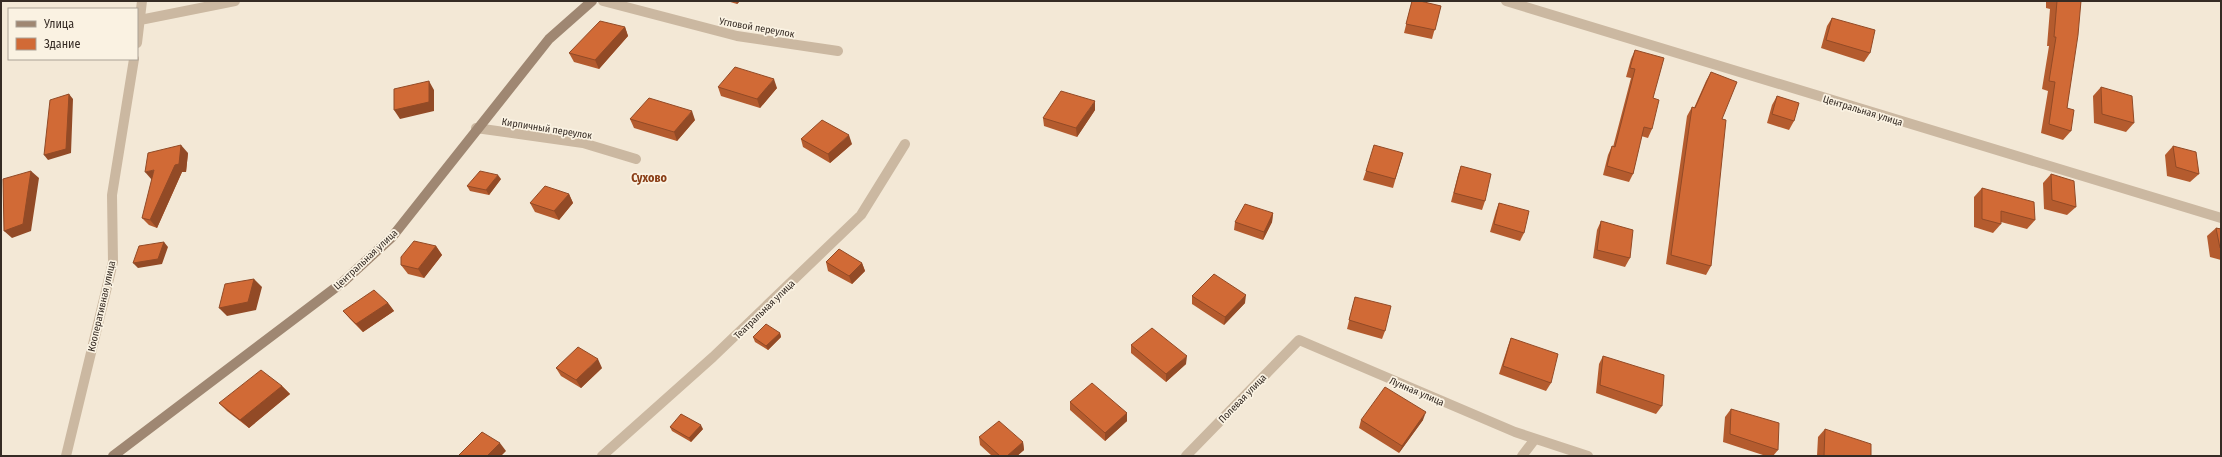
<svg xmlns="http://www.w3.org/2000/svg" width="2222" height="457" font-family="'Fira Sans Condensed',sans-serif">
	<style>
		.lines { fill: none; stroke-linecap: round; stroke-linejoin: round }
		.street { stroke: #cbb8a1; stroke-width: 10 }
		.secondary { stroke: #9f8772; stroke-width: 10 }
		.wall { fill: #b45b2e }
		.shaded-wall { fill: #924a26 }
		.building { fill: #d16a36; stroke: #924a26 }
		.labels { text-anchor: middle; stroke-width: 3.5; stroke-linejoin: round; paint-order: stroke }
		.street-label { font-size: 10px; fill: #352b24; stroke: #faf2e2 }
		.quarter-label { font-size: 12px; font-weight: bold; fill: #8a3e17; stroke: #faf2e2 }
	</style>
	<rect width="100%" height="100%" fill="#f3e8d6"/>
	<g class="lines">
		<path class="street" d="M603 1 737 36 838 51
			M1506 1 2221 218
			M140 20 235 1
			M137 43 142 1
			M476 128 583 143 636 159
			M66 456 113 262 112 195 134 59
			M602 456 713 357 861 215 905 144
			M1186 456 1299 340 1515 432 1588 456
			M1522 456 1535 439"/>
		<path class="secondary" d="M113 456 343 282 392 237 549 39 592 1"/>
	</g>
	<path class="wall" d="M727 1H740L737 4Z
		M1412 1 1441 6 1432 39 1404 33Z
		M2046 1H2081L2067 108 2071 131 2063 140 2041 133 2048 91 2042 89 2049 46H2047L2050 9 2046 8Z
		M1832 18 1870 53 1864 62 1821 48 1827 26Z
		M625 27 628 36 599 69 574 62 569 53Z
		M1635 50 1653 98 1652 129 1648 138 1641 136 1633 174 1629 182 1603 175 1608 155 1612 146 1613 147 1631 78 1626 77 1631 59Z
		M1711 72 1722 119 1711 266 1706 275 1666 264 1687 116 1692 107 1694 108 1706 81Z
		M718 87 777 88 760 108 721 96Z
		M2101 87 2134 123 2126 132 2094 123 2093 96Z
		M1777 96 1794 121 1789 130 1767 123 1772 105Z
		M1095 110 1077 137 1044 126 1043 118Z
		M630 119 695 120 677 141 634 128Z
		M801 139 852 144 830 163 803 147Z
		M2173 146 2199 174 2190 182 2167 176 2165 155Z
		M188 153 186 172H182L157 228 149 225 142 218Z
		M1403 153 1393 188 1363 180 1366 171Z
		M1461 166 1485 201 1482 210 1451 202 1458 175Z
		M2051 174 2076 207 2067 215 2044 209 2043 183Z
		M501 179 489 195 470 191 467 186Z
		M1982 188 2035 220 2027 229 2001 222V224L1993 233 1974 227V197Z
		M569 194 573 203 559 220 535 212 530 203Z
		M1499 203 1524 233 1520 241 1490 232 1496 211Z
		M1273 213 1272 222 1263 240 1234 230 1235 222Z
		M1601 221 1630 258 1625 267 1593 258 1597 230Z
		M2216 228 2221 229V260L2210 257 2207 236Z
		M436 246 442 255 424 278 408 274 401 265Z
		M826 262 862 263 865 271 852 284 828 271Z
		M1192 296 1245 303 1224 325 1192 304Z
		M1355 297 1385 331 1382 339 1347 329Z
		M388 303 394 311 363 332 350 319 343 311Z
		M780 333 781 337 768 350 755 342 753 337Z
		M1511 338 1551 383 1546 391 1499 374 1508 346Z
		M1131 345 1186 364 1166 382 1131 353Z
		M1603 356 1662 406 1656 414 1596 393 1599 364Z
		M556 368H602L581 388 561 376Z
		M282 386 290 394 249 428 227 411 219 403Z
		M1070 402 1127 413V421L1105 441 1070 410Z
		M1731 409 1778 450 1773 456H1766L1723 442 1725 417Z
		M1361 420H1423L1399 453 1359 428Z
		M670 427 703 429 691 442 672 431Z
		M1825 429 1871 456H1817L1818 437Z
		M979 437 1023 442 1024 450 1017 456H992L980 445Z"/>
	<path class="shaded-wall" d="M736 1H740L737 4Z
		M625 27 628 36 599 69 595 60Z
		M774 79 777 88 760 108 757 99Z
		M429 81 434 90V111L400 119 394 110Z
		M69 94 73 99 71 153 48 160 44 155Z
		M1095 101V110L1077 137 1076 128Z
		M692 111 695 120 677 141 674 132Z
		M849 135 852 144 830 163 828 154Z
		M181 145 188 153 186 172H182L157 228 150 220Z
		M154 170 152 180 145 172Z
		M31 171 39 178 31 231 12 238 4 231Z
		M498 175 501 179 489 195 486 190Z
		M569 194 573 203 559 220 554 211Z
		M1273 213 1272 222 1263 240 1264 232Z
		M164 242 168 247 162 264 138 268 133 263Z
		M436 246 442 255 424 278 418 269Z
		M862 263 865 271 852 284 849 276Z
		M254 279 262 287 256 310 227 316 219 308Z
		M1246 295 1245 303 1224 325 1225 317Z
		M388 303 394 311 363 332 356 324Z
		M780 333 781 337 768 350 766 346Z
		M1187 356 1186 364 1166 382V374Z
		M598 359 602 368 581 388 576 380Z
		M282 386 290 394 249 428 240 420Z
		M1426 412 1423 420 1399 453 1402 446Z
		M1127 413V421L1105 441V433Z
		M701 425 703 429 691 442 689 438Z
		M1023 442 1024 450 1017 456H1007Z
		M500 443 506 451 501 456H487Z"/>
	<path class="building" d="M1412 1H1420L1441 6 1435 30 1406 24Z
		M2057 1H2081L2078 35 2067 108 2074 110 2071 131 2049 124 2055 82 2049 81 2056 37H2054Z
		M1832 18 1875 30 1870 53 1826 40Z
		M600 21 625 27 595 60 569 53Z
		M1635 50 1664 58 1653 98 1659 100 1652 129 1644 127 1633 174 1607 166 1612 146 1615 147 1635 69 1630 68Z
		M735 67 774 79 757 99 718 87Z
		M1711 72 1737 82 1722 119 1726 120 1711 266 1671 255 1692 107 1695 108Z
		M429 81V102L394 110V89Z
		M2101 87 2132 96 2134 123 2102 114Z
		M1061 91 1095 101 1076 128 1043 118Z
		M69 94 66 149 44 155 50 100Z
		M1777 96 1799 103 1794 121 1772 114Z
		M649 98 692 111 674 132 630 119Z
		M822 120 849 135 828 154 801 139Z
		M181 145 179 164 175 165 150 220 142 218 154 170 145 172 148 153Z
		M1374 145 1403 153 1395 179 1366 171Z
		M2173 146 2196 152 2199 174 2176 167Z
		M1461 166 1491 174 1485 201 1454 193Z
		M31 171 23 224 4 231 3 179Z
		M480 171 498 175 486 190 467 186Z
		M2051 174 2074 181 2076 207 2052 200Z
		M545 186 569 194 554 211 530 203Z
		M1982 188 2034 202 2035 220 2001 211V224L1982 219Z
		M1499 203 1529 211 1524 233 1494 224Z
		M1245 204 1273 213 1264 232 1235 222Z
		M1601 221 1633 230 1630 258 1597 250Z
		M2216 228 2221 229V248H2220Z
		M414 241 436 246 418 269 401 265V257Z
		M164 242 158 259 133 263 139 246Z
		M839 249 862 263 849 276 826 262Z
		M1214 274 1246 295 1225 317 1192 296Z
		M254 279 248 302 219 308 225 284Z
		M374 290 388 303 356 324 343 311Z
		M1355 297 1391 306 1385 331 1349 320Z
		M766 324 780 333 766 346 753 337Z
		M1152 328 1187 356 1166 374 1131 345Z
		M1511 338 1558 354 1551 383 1503 366Z
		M578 347 598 359 576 380 556 368Z
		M1603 356 1664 375 1662 406 1600 385Z
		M261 370 282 386 240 420 219 403Z
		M1092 383 1127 413 1105 433 1070 402Z
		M1385 387 1426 412 1402 446 1361 420Z
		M1731 409 1779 423 1778 450 1730 434Z
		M681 414 701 425 689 438 670 427Z
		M999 421 1023 442 1007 456H1000L979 437Z
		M1825 429 1871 444V456H1824Z
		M482 432 500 443 487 456H458Z"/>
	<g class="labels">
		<g class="street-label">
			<text transform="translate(757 27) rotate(10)" y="4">Угловой переулок</text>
			<text transform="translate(1863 110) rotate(17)" y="4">Центральная улица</text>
			<text transform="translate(547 128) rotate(9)" y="4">Кирпичный переулок</text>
			<text transform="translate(365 259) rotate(-43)" y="4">Центральная улица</text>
			<text transform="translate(101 306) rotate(-77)" y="4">Кооперативная улица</text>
			<text transform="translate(764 309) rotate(-44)" y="4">Театральная улица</text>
			<text transform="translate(1417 391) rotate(23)" y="4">Лунная улица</text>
			<text transform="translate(1242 398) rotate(-46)" y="4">Полевая улица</text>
		</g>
		<g class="quarter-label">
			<text x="649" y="182">Сухово</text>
		</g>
	</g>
	<rect width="2222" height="457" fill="none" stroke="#352b24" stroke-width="4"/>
	<rect x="8" y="8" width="130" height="52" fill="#faf2e2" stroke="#aba296"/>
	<rect x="16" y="21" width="20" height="6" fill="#9f8772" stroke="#aba296"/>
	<text x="44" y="28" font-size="12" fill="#352b24">Улица</text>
	<rect x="16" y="38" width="20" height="12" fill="#d16a36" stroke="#aba296"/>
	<text x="44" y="48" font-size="12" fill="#352b24">Здание</text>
</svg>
